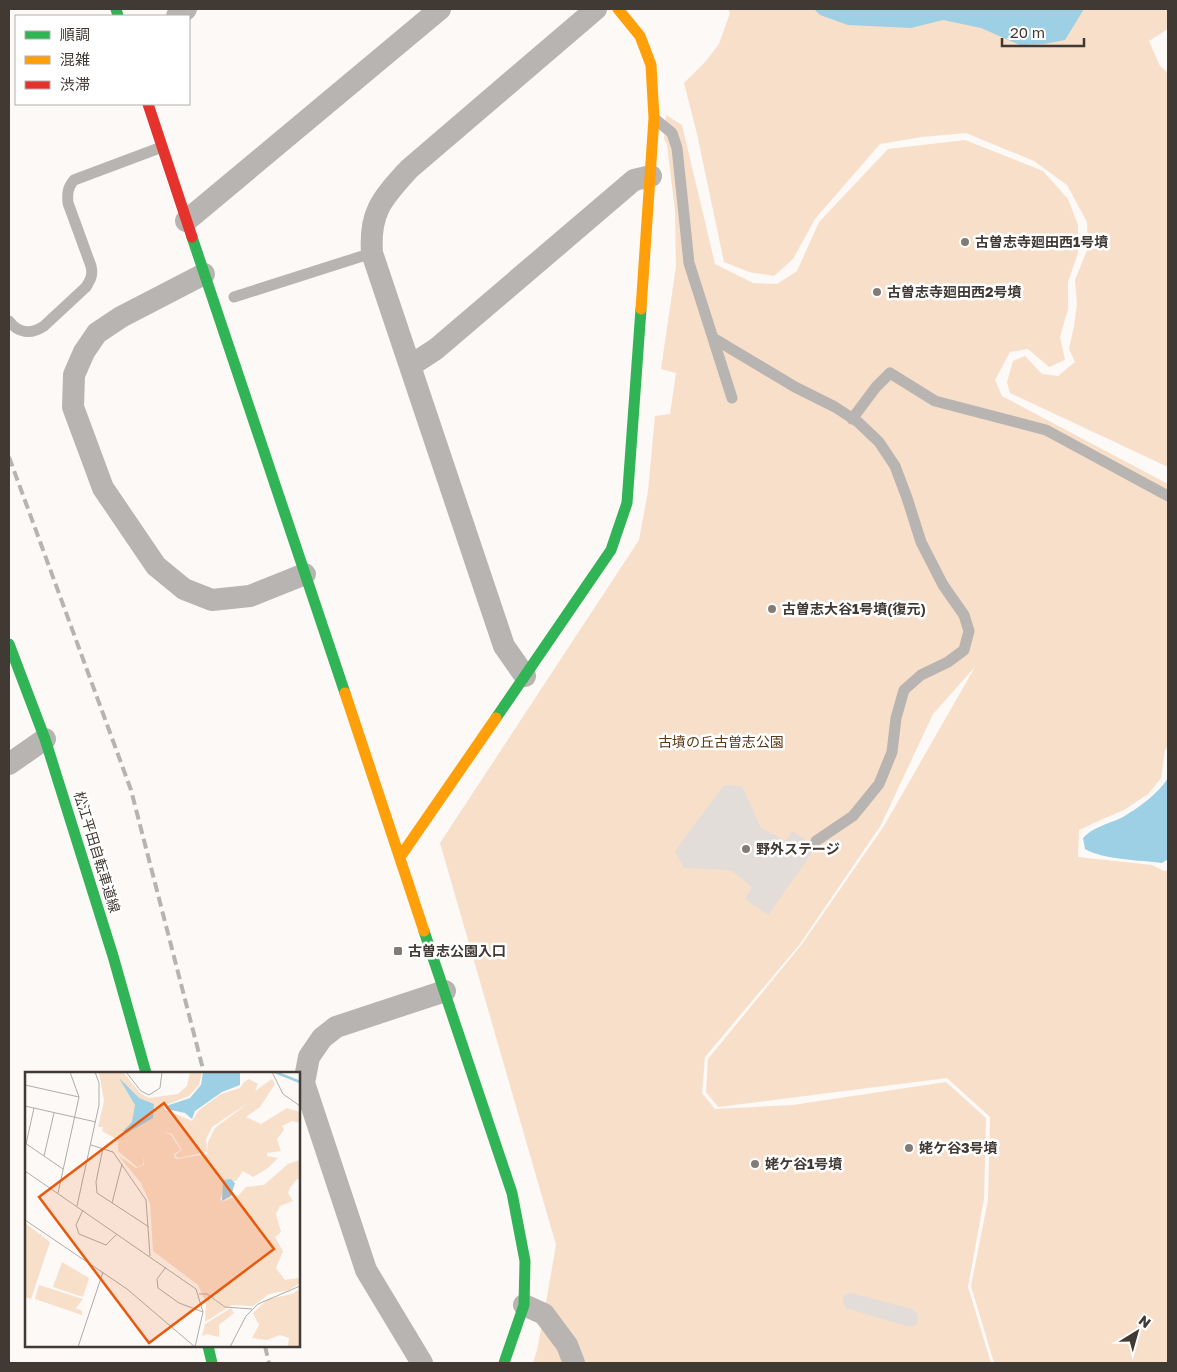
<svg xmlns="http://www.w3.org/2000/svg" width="1177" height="1372" font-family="'Golos Text','Noto Sans JP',sans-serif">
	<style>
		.green { fill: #f8dfca }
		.water { fill: #9dd0e4 }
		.building { fill: #e2ddd9 }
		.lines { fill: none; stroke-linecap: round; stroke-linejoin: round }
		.lane { stroke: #b7b4b1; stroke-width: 11 }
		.street { stroke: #b7b4b1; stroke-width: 22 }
		.fast { stroke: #30b455; stroke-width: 11 }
		.slow { stroke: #ff9f0a; stroke-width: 11 }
		.jam { stroke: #e5322d; stroke-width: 11 }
		.rail { stroke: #b6b3b1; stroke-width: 4; stroke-dasharray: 10 5; stroke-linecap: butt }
		.poi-dot { fill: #827c78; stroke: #fff; stroke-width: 2 }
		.labels { text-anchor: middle; stroke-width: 5; stroke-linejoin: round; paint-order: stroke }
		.poi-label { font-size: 14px; font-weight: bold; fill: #413933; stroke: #fff; text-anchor: start }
		.park-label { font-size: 14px; fill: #5b3816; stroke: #fff }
		.street-label { font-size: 14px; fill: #413933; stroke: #fff }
		.inset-river { fill: none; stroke: #9dd0e4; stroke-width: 2.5 }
		.inset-road { fill: none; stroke: #b1aca9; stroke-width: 1 }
		.view { fill: #e8590c; fill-opacity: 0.15; stroke: #e8590c; stroke-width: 2.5 }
		.inset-edge { fill: none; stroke: #413933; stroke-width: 2.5 }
	</style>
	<rect width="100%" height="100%" fill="#fcf9f7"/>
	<path class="green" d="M728 9H1168V29L1149 41 1160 66 1168 73V467L1010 393 1007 382 1013 361 1025 356 1042 374 1058 376 1075 362 1069 349 1074 326 1077 304 1075 280 1088 248 1087 222 1067 185 1034 161 966 133 922 137 880 144 815 219 793 259 774 276 749 272 724 262 697 134 684 83 706 61 719 44 730 13Z
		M666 115 682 125 715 264 753 283 777 284 797 271 819 222 888 149 965 140 1043 171 1068 199 1078 225V253L1068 282V309L1060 337 1065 360 1049 367 1028 349 1010 352 995 380 1002 396 1168 484V746L1165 750 1161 778 1148 794 1124 810 1105 818 1079 830 1078 857 1152 865 1164 871 1168 870V1363H994L971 1286 988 1200 990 1117 947 1078 718 1107 706 1092 708 1059 802 944 884 826 975 667 933 714 881 825 800 944 705 1057 702 1093 715 1109 793 1105 946 1082 986 1118 984 1199 968 1287 991 1363H533L537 1350 544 1314 556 1245 440 843 639 540 648 491 655 416 670 414 676 373 661 369 676 266 675 212 667 144 664 139Z"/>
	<path class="water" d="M814 9H1084L1065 40 1044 44 1020 45 981 28 943 20 911 28 848 25 820 15Z
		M1168 778V859L1162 863C1140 860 1104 860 1085 849L1083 838C1093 827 1108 824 1121 818 1136 810 1159 793 1168 778Z"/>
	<path class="building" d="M724 785 742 786 761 828 786 841 792 831 816 847 768 915 745 899 752 887 730 870 684 868 675 851Z
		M851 1293 912 1309 917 1313 918 1319 916 1325 909 1327 846 1308 843 1304V1298L846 1294Z"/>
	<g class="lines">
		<path class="lane" d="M655 119 672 133 677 148 689 263 732 398
			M234 297 372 253
			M9 321C18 333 31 335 44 326L86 287C91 279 93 275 91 266L68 203C67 193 68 187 74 180L162 147
			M713 338 795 387 835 407 858 422 879 442 895 466 907 498 921 542 943 585 964 615 969 631 964 650 948 662 921 675 904 690 896 718 892 752 879 784 853 816 816 841
			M852 419 876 387 890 373 935 401 1046 430 1168 496"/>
		<path class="street" d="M177 16 186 9
			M186 221 440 9
			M204 274 121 317 97 333 84 352 74 375 73 407 103 488 156 566 184 589 212 600 250 596 305 574
			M410 366 436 349 634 180 651 176
			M525 676 504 646 372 253C369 211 383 198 409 169L596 9
			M9 764 45 739
			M524 1305 544 1314 567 1345 574 1363
			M422 1363 366 1270 304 1083 309 1057 322 1038 336 1027 445 991"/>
		<path class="fast" d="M116 9 118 16
			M192 237 345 693
			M9 644 45 739 113 956 146 1073
			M496 718 611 550 627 503 641 309
			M424 931 512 1193 525 1261 524 1305 504 1363
			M208 1346 212 1363"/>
		<path class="slow" d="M618 9 640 36 651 65 654 118 641 309
			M345 693 424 931
			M400 857 496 718"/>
		<path class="jam" d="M148 104 192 237"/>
		<path class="rail" d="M9 457 131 790 204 1073
			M265 1346 269 1363"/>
	</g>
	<g class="poi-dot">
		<circle cx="965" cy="242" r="5"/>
		<circle cx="877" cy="292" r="5"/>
		<circle cx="772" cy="609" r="5"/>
		<circle cx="746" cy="849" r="5"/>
		<rect x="393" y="946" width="10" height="10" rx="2.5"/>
		<circle cx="909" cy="1148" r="5"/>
		<circle cx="755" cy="1164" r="5"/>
	</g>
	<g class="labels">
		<g class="poi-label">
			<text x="975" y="247">古曽志寺廻田西1号墳</text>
			<text x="887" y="297">古曽志寺廻田西2号墳</text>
			<text x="782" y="614">古曽志大谷1号墳(復元)</text>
			<text x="756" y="854">野外ステージ</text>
			<text x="408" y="956">古曽志公園入口</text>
			<text x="919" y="1153">姥ケ谷3号墳</text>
			<text x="765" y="1169">姥ケ谷1号墳</text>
		</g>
		<g class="park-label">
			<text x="721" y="747">古墳の丘古曽志公園</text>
		</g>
		<g class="street-label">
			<text transform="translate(97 852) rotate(73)" y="5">松江平田自転車道線</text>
		</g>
	</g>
	<g transform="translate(25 1072)">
		<rect width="275" height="275" fill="#fcf9f7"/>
		<path d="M74 0H98L115 21 124 26 153 22 162 14 165 0H177L174 13 164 24 141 33 139 37 167 49 174 38 196 22 215 16 219 10 224 7 233 12 230 19 247 7 250 12 235 35 221 45 236 52 262 36 275 40V51L267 49 257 54 259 58 252 67 256 79 242 81V84L253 86 243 96 228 105 218 99 211 109 198 108 199 118 195 127 197 130 214 123 221 115 239 113 263 92 275 88V108L272 107 265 116 263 121 268 129 255 134 251 142 256 160 250 165 258 179 251 196 260 208 273 206 275 211 264 218 244 222 228 234 207 233 180 250 181 231 173 213 128 179 125 131 116 111 94 84 111 96 119 93V84L118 93 112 95 93 79V68L77 59 78 55H73L79 29ZM223 31 190 56 183 70 182 82 152 87 150 86 149 82 156 78 146 63 139 60 147 62 157 78 150 83 153 86 182 80 181 67 187 55ZM0 151 25 170 6 227 0 225ZM37 190 64 206 58 225 28 215ZM14 213 58 227 51 236 57 239V243L10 227ZM275 217V275H263L264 266 255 263 242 268 227 266 234 253 228 241 243 227 267 222ZM206 236 209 241 194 253V265L182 262 177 264 180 252Z" fill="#f8dfca" fill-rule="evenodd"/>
		<path d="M178 0H215V13L197 20 170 39 167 47 160 41 141 37V34L165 26 176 13ZM94 6 114 26 129 32 128 46 102 61 98 59 107 50 110 33ZM206 107 210 111 206 124 197 129 198 108Z" fill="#9dd0e4"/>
		<path class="inset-river" d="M250 0 275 10"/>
		<path class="inset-road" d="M101 0 116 19 124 23 135 16 137 0M247 0 258 22 275 34M0 13 54 25M0 34 71 50M0 71 38 97M1 72 9 36M66 73 88 80 121 128 125 184M78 76 71 110 72 121 124 155M19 84 29 41M0 99 171 217 178 240 170 275M33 121 54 25 45 0M87 131 97 92M52 134 74 33V11L70 0M58 138 51 153 54 162 81 173 92 162M0 148 102 217 170 275M141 195 132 207 133 216 154 231 178 240M174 222H182L200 235 227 237M53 275 78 200M205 275 221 244 233 232 275 214"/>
		<path class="view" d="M139 31 249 177 124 271 14 125Z"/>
		<rect width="275" height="275" class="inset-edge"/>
	</g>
	<rect width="1177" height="1372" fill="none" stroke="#413933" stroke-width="20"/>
	<rect x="15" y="15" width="175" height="90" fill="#ffffff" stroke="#b3b0ad"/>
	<rect x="25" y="31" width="25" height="8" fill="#30b455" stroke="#b3b0ad"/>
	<text x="60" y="40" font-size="15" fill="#413933">順調</text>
	<rect x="25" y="56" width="25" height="8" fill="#ff9f0a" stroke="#b3b0ad"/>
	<text x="60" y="65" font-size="15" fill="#413933">混雑</text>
	<rect x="25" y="81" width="25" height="8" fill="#e5322d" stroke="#b3b0ad"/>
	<text x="60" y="90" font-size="15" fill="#413933">渋滞</text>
	<g transform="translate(1137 1332) rotate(37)" stroke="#ffffff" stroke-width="4" paint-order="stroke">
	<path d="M0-4L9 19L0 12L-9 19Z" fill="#413933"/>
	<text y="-8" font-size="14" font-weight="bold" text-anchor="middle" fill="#413933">N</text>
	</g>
	<path d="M1002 38v8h82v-8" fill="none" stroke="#413933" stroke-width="2.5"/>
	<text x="1010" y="38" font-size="15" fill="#413933" stroke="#ffffff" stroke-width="4" paint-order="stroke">20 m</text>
</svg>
